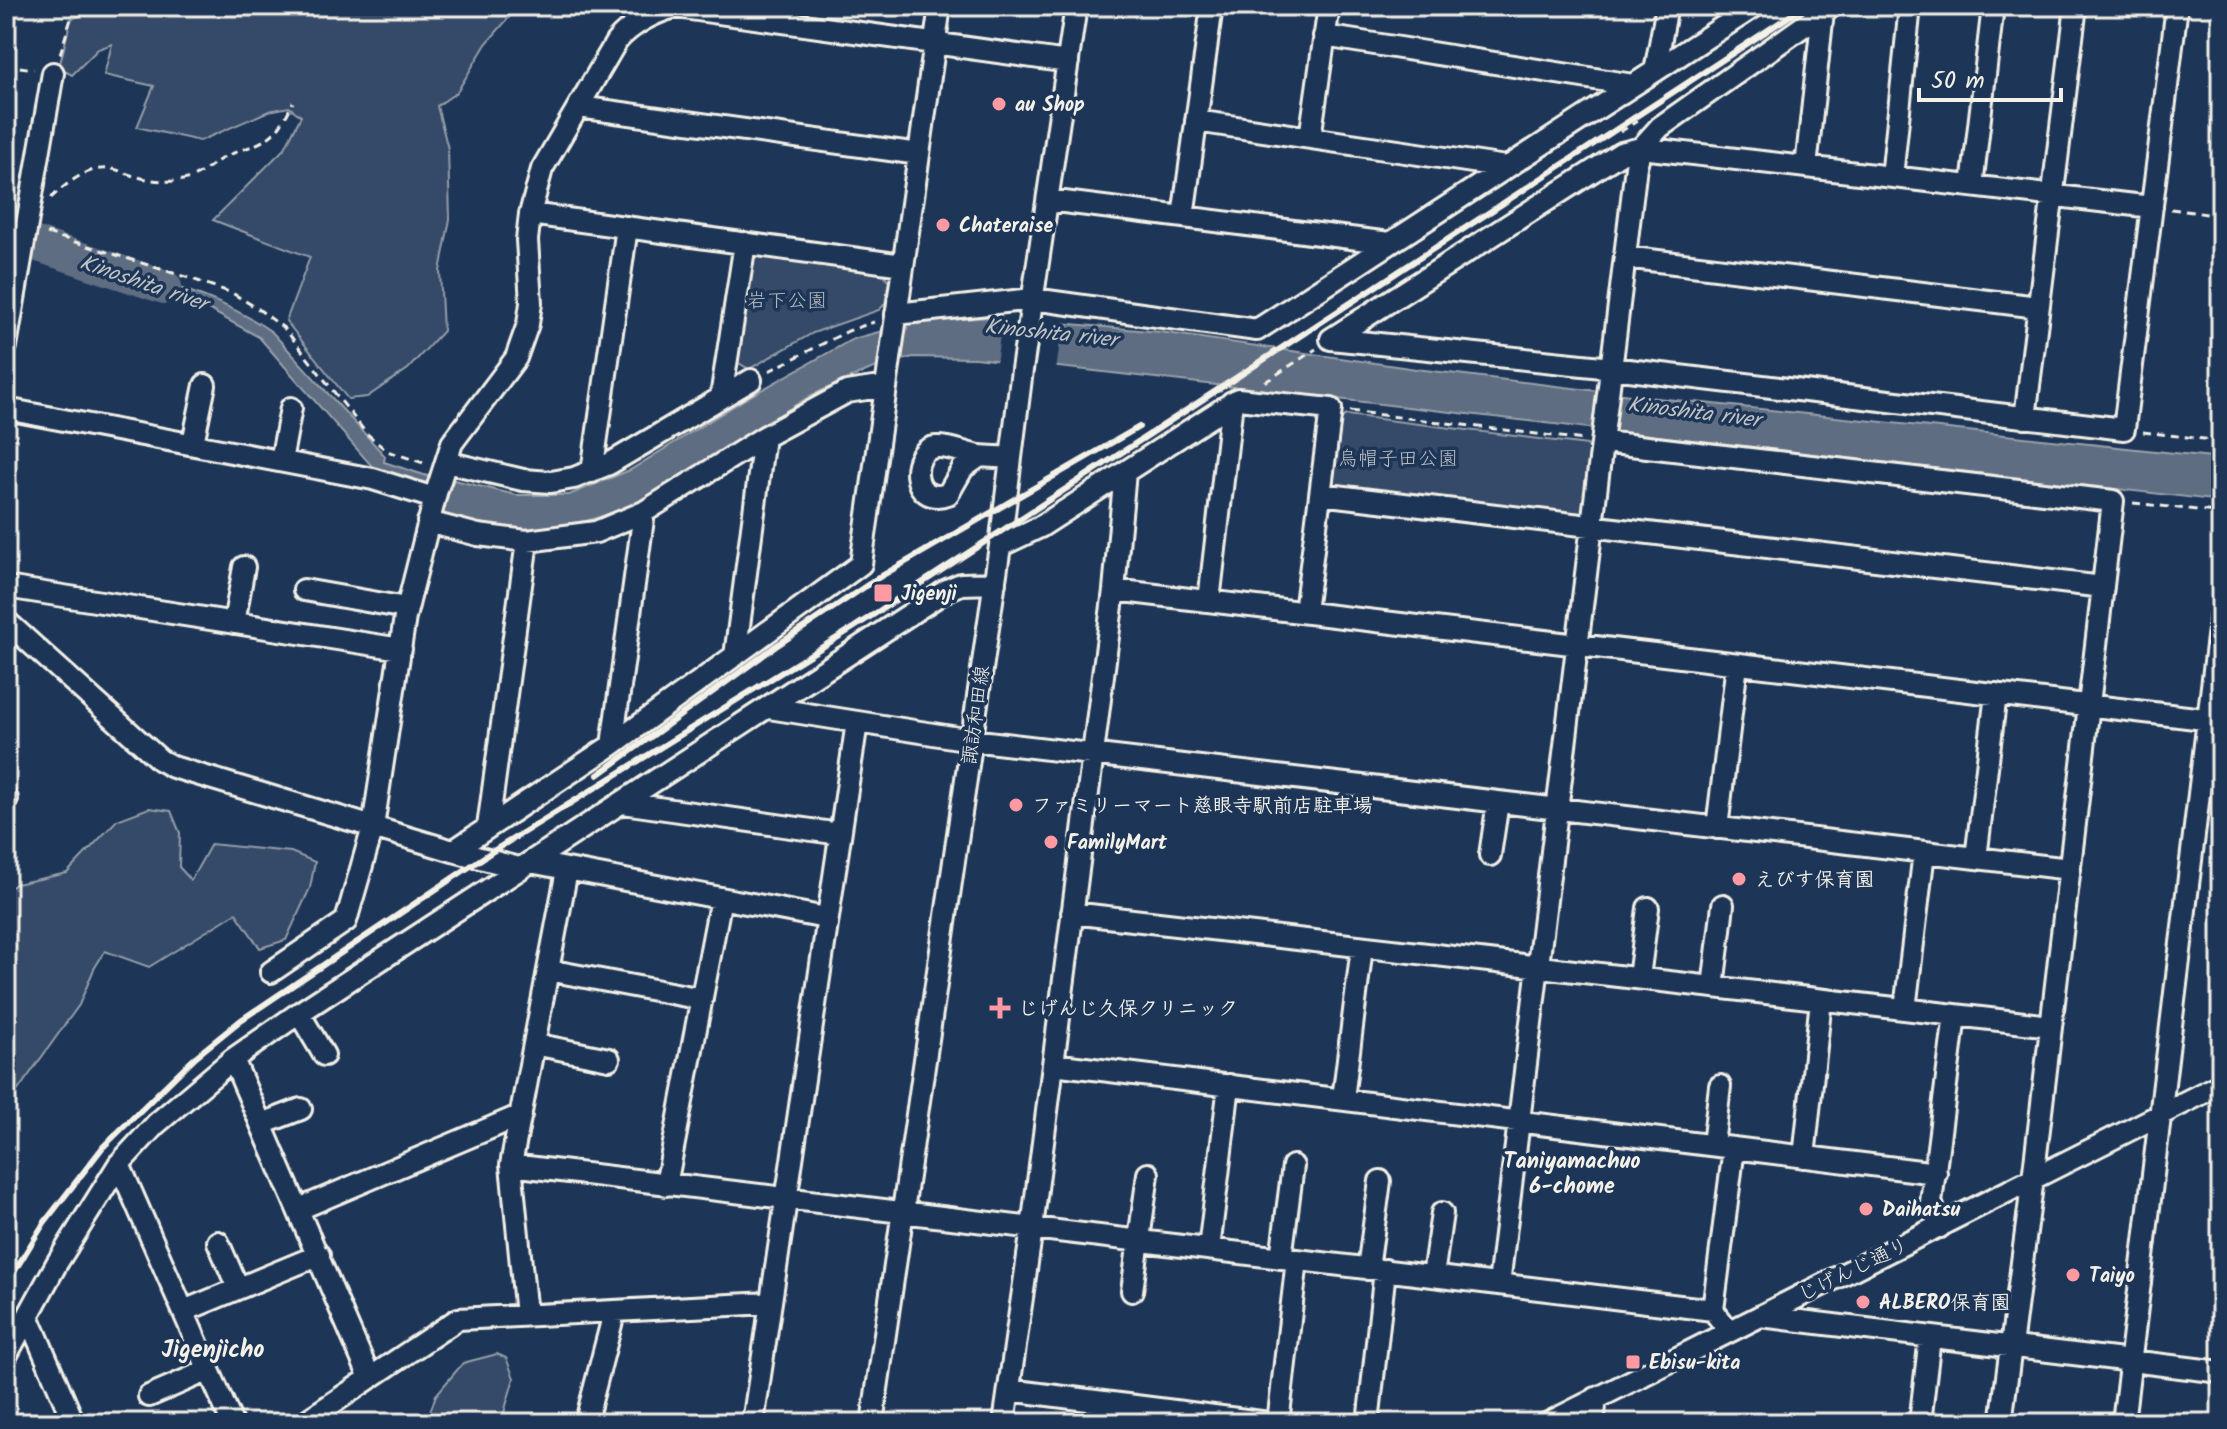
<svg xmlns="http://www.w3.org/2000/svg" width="2227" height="1429" font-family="Kalam,'Klee One',sans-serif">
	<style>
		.green { fill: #354a67; stroke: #949ea8; stroke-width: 2 }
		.water { fill: #5e6d82; stroke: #9aa2ab; stroke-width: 2 }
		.pier { fill: #1d3557 }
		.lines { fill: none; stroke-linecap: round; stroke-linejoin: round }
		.river { stroke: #5e6d82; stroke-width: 34 }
		.minor-casing { stroke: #f4f1e8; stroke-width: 26 }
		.path { stroke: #f4f1e8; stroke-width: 3; stroke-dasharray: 8 6; stroke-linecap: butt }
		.minor { stroke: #1d3557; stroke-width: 20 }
		.rail { stroke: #f4f1e8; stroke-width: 6 }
		.poi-dot { fill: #ff9aa2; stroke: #1d3557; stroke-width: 3 }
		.labels { text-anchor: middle; stroke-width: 7; stroke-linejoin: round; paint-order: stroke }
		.poi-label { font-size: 20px; font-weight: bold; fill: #f4f1e8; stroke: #1d3557; text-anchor: start }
		.park-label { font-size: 20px; fill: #bbbfc1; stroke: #1d3557 }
		.street-label { font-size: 20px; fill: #f4f1e8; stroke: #1d3557 }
		.water-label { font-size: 22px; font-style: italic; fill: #c0c3c4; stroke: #1d3557 }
		.neighbourhood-label { font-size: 22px; font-weight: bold; fill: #f4f1e8; stroke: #1d3557 }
		.quarter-label { font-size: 24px; font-weight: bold; fill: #f4f1e8; stroke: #1d3557 }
	</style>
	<rect width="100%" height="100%" fill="#1d3557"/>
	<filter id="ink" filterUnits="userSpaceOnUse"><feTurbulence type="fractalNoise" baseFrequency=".0125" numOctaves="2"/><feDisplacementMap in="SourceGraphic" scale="16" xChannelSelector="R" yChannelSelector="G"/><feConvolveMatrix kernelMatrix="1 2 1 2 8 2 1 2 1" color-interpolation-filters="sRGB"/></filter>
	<g filter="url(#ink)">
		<path class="green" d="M82 6H519L486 44 457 92 437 106 448 149 450 219 440 271 443 331 408 369 367 397 348 399 286 321 310 257 213 220 285 148 301 116 289 107 269 111 200 141 137 127 154 86 104 75 112 44 98 49 72 75 59 68 71 19 82 15Z
			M758 256 884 274 889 282 885 304 879 310 813 333 749 369 737 362 751 260Z
			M1347 415 1587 445 1592 453 1585 509 1581 515 1332 486 1327 480 1335 421Z
			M149 808 171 811 180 833 179 867 191 880 211 844 291 852 315 862 310 888 286 940 260 948 236 913 149 967 105 951 94 969 79 1005 6 1107V891L16 884 67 873 117 820Z
			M497 1354 506 1358 514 1378 501 1423H426L436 1395 463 1363Z"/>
		<path class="water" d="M122 270C175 286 226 300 272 332L385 456 384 462 452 484 454 480 516 495H569L630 470 745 399 853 339 916 322 992 317 1160 332 1416 369 1647 397 2221 458V501L1086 370 975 358 913 357 871 369 812 395 629 508 586 521 533 529 504 530 443 513 448 496 376 471 259 337 199 304 119 277Z"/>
		<path class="pier" d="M1003 314 1063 319 1056 371 996 364Z
			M2216 453 2221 454V505L2210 504Z"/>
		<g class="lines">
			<path class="river" d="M6 234 165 287"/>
			<defs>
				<path id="minor" d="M1324 36 1633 85
					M1655 71 1667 6
					M579 107 919 154
					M1196 121 1506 167
					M1310 138 1329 6
					M1806 167 1823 12
					M1892 177 1910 6
					M1972 186 1993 6
					M1048 200 1390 243
					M1183 217 1212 6
					M1625 257 2038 307
					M903 265 530 214 542 169 616 42C630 25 654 12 676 7L1068 62
					M896 314 1033 299 1257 330 1755 6
					M1331 339 1612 368 2124 429 2177 6
					M1331 339 1621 153 1641 148 2152 207
					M6 346 53 73
					M721 397 745 243
					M6 409 373 479 434 498
					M2025 418 2076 6
					M1604 442 2113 501 2035 1163 2001 1423
					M193 443 205 385
					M980 456 963 468 948 494C909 507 909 449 936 447 951 446 966 454 980 456 990 457 1001 457 1011 458
					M281 461 291 408
					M446 462 523 480 551 482 574 478 609 464 751 380
					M592 472 627 227
					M1320 494 2103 587
					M428 522 478 535 527 541 596 532 644 512 764 437 847 392 886 386
					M1000 546 1040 527 1238 399 1331 409 1305 612
					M6 587 401 649
					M304 590 406 608
					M1114 590 2221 721
					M1209 601 1232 402
					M6 621 160 760 173 767 453 851 612 745 861 564 940 6
					M234 623 244 567
					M735 656 764 437
					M769 708 971 740 2070 869
					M612 745 644 512
					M6 798 7 799
					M623 803 840 834
					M488 827 527 541
					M1717 828 1737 664
					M453 851 519 868
					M1490 855 1498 802
					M1976 858 1996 694
					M530 862 826 918
					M1072 913 2051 1026
					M548 970 702 999
					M271 972 346 921 373 827 405 617 436 493 452 443 516 358 528 324 531 303 527 240 530 214
					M1639 978 1648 908
					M1713 987 1723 905
					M1905 1009 1924 852
					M299 1013 324 1055
					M534 1044 609 1059
					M233 1059 370 1378
					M1053 1064 1936 1173
					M1343 1099 1362 947
					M262 1124 301 1109
					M1713 1145 1720 1086
					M1804 1157 1821 1000
					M119 1164 232 1423
					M511 1165 1713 1310 1729 1331
					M666 1185 721 898
					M299 1209 521 1115
					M1940 1227 1931 1202 1955 1015
					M218 1242 238 1288
					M1209 1249 1229 1085
					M1281 1258 1293 1166
					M1368 1269 1380 1181
					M1433 1276 1442 1213
					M1499 1284 1636 166 1641 148 1660 127 1832 6
					M1132 1291 1148 1174
					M1713 1310 1734 1148
					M184 1311 319 1255
					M526 1315 511 1165 567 870
					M28 1316 74 1423
					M1760 1316 2221 1372
					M6 1356 57 1263 119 1164 156 1124 233 1059 299 1013 947 590 961 584 995 583
					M1009 1390 1269 1423
					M149 1396 209 1370
					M303 1423 458 1319 769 1303
					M590 1423 586 1421 614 1313
					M753 1423 857 722
					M872 1423 1000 546 1022 370 1076 6
					M1004 1423 1032 1228 1114 590 1125 472
					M1278 1423 1297 1260
					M1368 1423 1385 1270
					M1548 1423 2221 1084
					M1593 1423 1596 1398
					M1920 1423 1930 1337
					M2123 1423 2221 612"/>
			</defs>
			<use href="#minor" class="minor-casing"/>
			<path class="path" d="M60 54 75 6
				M6 65 34 69
				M1620 132 1637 121
				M51 198C67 183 88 166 110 169 118 169 126 174 134 176 149 180 167 183 183 180 203 176 213 161 231 154 268 140 276 139 293 102
				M2171 209 2221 216
				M47 233 192 279 232 293 257 308 285 329 366 433 387 451 427 464
				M769 371 848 331 874 322
				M1265 382 1316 349
				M1350 411 1585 440
				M2143 432 2221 441
				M2133 503 2216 512"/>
			<use href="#minor" class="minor"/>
			<path class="rail" d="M598 775 776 646 878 578 1139 427
				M6 1285 44 1223 103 1147 194 1058 241 1020 490 853 853 628 1805 6"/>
		</g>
	</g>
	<g class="poi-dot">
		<circle cx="999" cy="104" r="8"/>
		<circle cx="943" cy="225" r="8"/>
		<rect x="873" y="583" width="20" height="20" rx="4"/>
		<circle cx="1016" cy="805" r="8"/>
		<circle cx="1051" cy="842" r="8"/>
		<circle cx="1739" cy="879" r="8"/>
		<path d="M996 996h8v8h8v8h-8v8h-8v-8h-8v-8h8z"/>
		<circle cx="1866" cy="1209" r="8"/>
		<circle cx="2073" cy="1275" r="8"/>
		<circle cx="1863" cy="1302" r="8"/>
		<rect x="1625" y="1354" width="16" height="16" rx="4"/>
	</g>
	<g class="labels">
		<g class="poi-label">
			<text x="1015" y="111">au Shop</text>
			<text x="959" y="232">Chateraise</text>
			<text x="901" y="600">Jigenji</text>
			<text x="1032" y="812">ファミリーマート慈眼寺駅前店駐車場</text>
			<text x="1067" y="849">FamilyMart</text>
			<text x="1755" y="886">えびす保育園</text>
			<text x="1018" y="1015">じげんじ久保クリニック</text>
			<text x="1882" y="1216">Daihatsu</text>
			<text x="2089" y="1282">Taiyo</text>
			<text x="1879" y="1309">ALBERO保育園</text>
			<text x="1649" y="1369">Ebisu-kita</text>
		</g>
		<g class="park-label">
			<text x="787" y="307">岩下公園</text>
			<text x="1398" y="465">烏帽子田公園</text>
		</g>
		<g class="street-label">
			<text transform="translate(975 715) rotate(-82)" y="7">諏訪和田線</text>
			<text transform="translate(1853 1269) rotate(-26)" y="7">じげんじ通り</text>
		</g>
		<g class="water-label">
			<text transform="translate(144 282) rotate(19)" y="8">Kinoshita river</text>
			<text transform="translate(1051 332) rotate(6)" y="8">Kinoshita river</text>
			<text transform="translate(1694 411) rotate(7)" y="8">Kinoshita river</text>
		</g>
		<g class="neighbourhood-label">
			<text x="1572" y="1168">Taniyamachuo<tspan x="1572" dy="25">6-chome</tspan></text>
		</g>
		<g class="quarter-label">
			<text x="213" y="1357">Jigenjicho</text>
		</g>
	</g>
	<rect width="2227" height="1429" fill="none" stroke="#1d3557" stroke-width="32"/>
	<rect x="16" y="16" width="2195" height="1397" fill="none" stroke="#f4f1e8" stroke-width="3" filter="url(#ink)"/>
	<path d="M1919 88v12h142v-12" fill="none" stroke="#f4f1e8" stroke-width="4"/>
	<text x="1931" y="88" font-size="24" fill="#f4f1e8" stroke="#1d3557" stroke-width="6" paint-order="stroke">50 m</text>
</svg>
